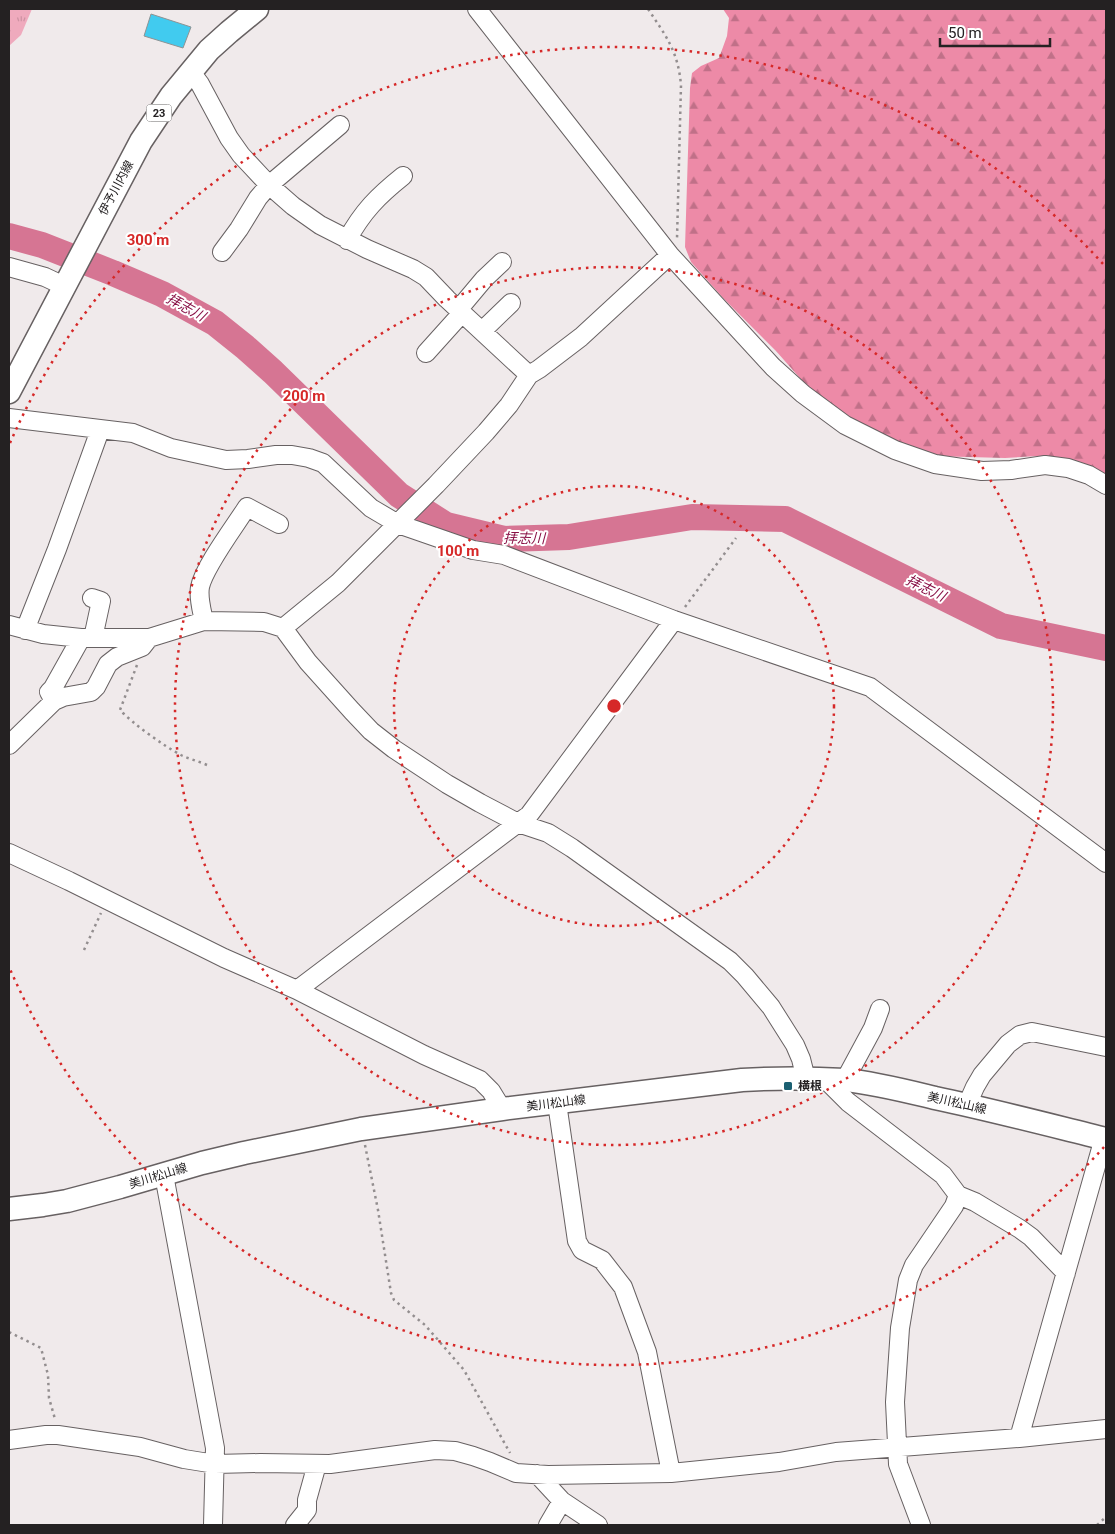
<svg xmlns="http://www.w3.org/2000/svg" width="1115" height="1534" font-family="Roboto,'Noto Sans JP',sans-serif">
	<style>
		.grass { fill: url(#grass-tufts) }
		.forest { fill: url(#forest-firs) }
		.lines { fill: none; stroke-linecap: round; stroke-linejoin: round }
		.river { stroke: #d67593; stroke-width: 26 }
		.building { fill: #41cbef; stroke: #8d9394 }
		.minor-casing { stroke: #676162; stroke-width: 20 }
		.major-casing { stroke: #676162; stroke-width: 25 }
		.path { stroke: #938e8f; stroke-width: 2.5; stroke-dasharray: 2.5 4; stroke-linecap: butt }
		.minor { stroke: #fff; stroke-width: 18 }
		.major { stroke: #fff; stroke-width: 22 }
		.ring { fill: none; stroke: #d62828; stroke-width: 2.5; stroke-dasharray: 2.5 5 }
		.poi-dot { fill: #1b6072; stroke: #fff; stroke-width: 2 }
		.labels { text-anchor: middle; stroke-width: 4; stroke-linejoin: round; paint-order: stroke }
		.shield { fill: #fff; stroke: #666464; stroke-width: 1 }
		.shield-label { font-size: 11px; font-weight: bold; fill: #242122 }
		.street-label { font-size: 12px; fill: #242122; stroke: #fff }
		.poi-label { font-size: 12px; font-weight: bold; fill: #242122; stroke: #fff; text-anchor: start }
		.water-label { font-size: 14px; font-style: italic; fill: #891146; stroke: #fff }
		.centre { fill: #d62828; stroke: #fff; stroke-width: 2.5 }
		.ring-label { font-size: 15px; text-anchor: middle; font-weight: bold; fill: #d62828; stroke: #fff; stroke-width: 4; stroke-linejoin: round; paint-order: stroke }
	</style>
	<defs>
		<pattern id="grass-tufts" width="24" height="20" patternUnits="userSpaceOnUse" patternTransform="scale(1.25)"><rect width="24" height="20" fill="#efaabd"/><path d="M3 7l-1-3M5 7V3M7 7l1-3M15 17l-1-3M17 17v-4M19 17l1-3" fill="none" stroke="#cd92a2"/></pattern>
		<pattern id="forest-firs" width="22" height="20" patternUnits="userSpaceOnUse" patternTransform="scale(1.25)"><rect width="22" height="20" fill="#ed8aa7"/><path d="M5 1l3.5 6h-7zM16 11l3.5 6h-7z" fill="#c07088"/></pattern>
	</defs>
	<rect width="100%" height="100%" fill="#f0eaeb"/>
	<path class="grass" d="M9 9H32L21 35 9 46Z"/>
	<path class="forest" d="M723 9H1106V479L1079 465 1038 456 1005 458 932 456 897 443 850 417 807 386 776 351 724 299 691 262 685 247 690 88 692 73 701 66 719 58 727 36 729 18Z"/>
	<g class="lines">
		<path class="river" d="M9 236 42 245 113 273 162 294 215 323 245 347 273 372 399 495 446 525 504 539 569 537 692 517 785 519 1001 626 1106 648"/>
	</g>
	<path class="building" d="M151 14 191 27 183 48 144 36Z"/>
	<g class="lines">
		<defs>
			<path id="minor" d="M477 9 670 255 773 367 803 394 845 425 895 450 935 464 982 471 1011 470 1045 465 1068 468 1089 475 1106 485
				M191 72 200 84 229 138 241 155 269 185 293 206 320 225 367 249 413 269 426 277 447 299 529 375
				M347 240C363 211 378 196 403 176
				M222 252 239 229 258 198 269 185 340 125
				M9 267 45 277 64 286
				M458 310 484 279 502 262
				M482 331 511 303
				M426 353 462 313
				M9 418 133 433 171 448 226 460 248 459 276 455H292L309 458 323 463 371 508 398 524 473 550 504 555 674 620 870 687 1106 863
				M92 598 101 601 93 638
				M204 621C202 611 198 598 200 587 204 567 235 526 247 507L279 524
				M9 625 43 634 81 638H149L204 621 264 622 283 628 308 662 352 711 371 731 394 749 447 784 480 803 518 823 548 833 572 848 730 961 745 976 771 1007 795 1045 801 1059 806 1079
				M283 628 338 583 436 485 486 432 509 405 529 375 539 369 581 337 670 255
				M25 630 57 549 100 430
				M54 701 49 692 53 688 81 638
				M9 745 54 701 63 697 91 692 96 687 108 664 117 657 142 647 149 638
				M9 853 69 881 224 958 297 990 424 1055 480 1080 491 1091 502 1109
				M297 990 518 823 529 815 674 620
				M826 1080 848 1102 943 1175 958 1195 975 1202 1020 1229 1031 1237 1066 1273
				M845 1080 873 1028 880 1009
				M557 1103 577 1241 582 1250 602 1260 623 1287 647 1352 671 1473
				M967 1105 975 1087 982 1075 1008 1044 1020 1035 1032 1032 1106 1047
				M164 1175 215 1448 213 1525
				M1019 1438 1104 1138
				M9 1440 46 1435H58L140 1447 184 1459 215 1464 260 1463 330 1464 435 1450 455 1451 473 1456 490 1462 516 1473 548 1475 671 1473 779 1462 836 1452 1019 1438 1106 1429
				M537 1474 562 1501 598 1525
				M295 1525 307 1510V1500L317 1464
				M548 1525 562 1501
				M921 1525 898 1464 895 1402 900 1328 908 1280 914 1265 954 1206 958 1195"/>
			<path id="major" d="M9 392 141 141 171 96 209 50 229 32 257 9
				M9 1209 43 1205 67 1201 120 1187 202 1163 244 1153 361 1129 502 1109 742 1080C776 1078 811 1078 845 1080 875 1083 906 1091 935 1098 992 1110 1049 1125 1106 1139"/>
		</defs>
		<use href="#minor" class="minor-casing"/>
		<use href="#major" class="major-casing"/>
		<path class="path" d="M648 9C666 36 678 51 681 85L677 239
			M685 607 736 538
			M137 665 120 710C133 724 164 746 181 755 189 759 198 761 207 765
			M84 950 101 913
			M365 1145 378 1210 391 1293 394 1300 425 1325 464 1370 510 1453
			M9 1332 41 1348 48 1375 49 1398 55 1419
			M1097 1525 1106 1517"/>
		<use href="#minor" class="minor"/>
		<use href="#major" class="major"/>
	</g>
	<g class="ring">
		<circle cx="614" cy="706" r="220"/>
		<circle cx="614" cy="706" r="439"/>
		<path d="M1104 1147A659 659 0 0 1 10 969M10 443A659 659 0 0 1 1104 265"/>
	</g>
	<rect class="poi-dot" x="783" y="1081" width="10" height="10" rx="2.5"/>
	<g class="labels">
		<rect class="shield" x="146.5" y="104.5" width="25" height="17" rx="4"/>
		<g class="shield-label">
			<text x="159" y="117">23</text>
		</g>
		<g class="street-label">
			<text transform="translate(116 188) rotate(-62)" y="4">伊予川内線</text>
			<text transform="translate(556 1103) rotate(-7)" y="4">美川松山線</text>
			<text transform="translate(957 1103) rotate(13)" y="4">美川松山線</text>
			<text transform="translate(158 1176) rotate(-17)" y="4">美川松山線</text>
		</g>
		<g class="poi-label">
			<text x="798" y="1090">横根</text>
		</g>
		<g class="water-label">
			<text transform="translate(186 307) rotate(29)" y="5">拝志川</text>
			<text transform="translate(524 538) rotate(1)" y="5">拝志川</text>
			<text transform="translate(926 588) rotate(26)" y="5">拝志川</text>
		</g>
	</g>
	<circle cx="614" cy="706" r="8" class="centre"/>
	<g class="ring-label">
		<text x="148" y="245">300 m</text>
		<text x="304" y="401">200 m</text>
		<text x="458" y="556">100 m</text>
	</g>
	<rect width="1115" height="1534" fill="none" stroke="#242122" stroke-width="20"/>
	<path d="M940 38v8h110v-8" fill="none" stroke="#242122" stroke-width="2.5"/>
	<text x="948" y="38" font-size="15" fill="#242122" stroke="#ffffff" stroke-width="4" paint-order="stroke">50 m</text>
</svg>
